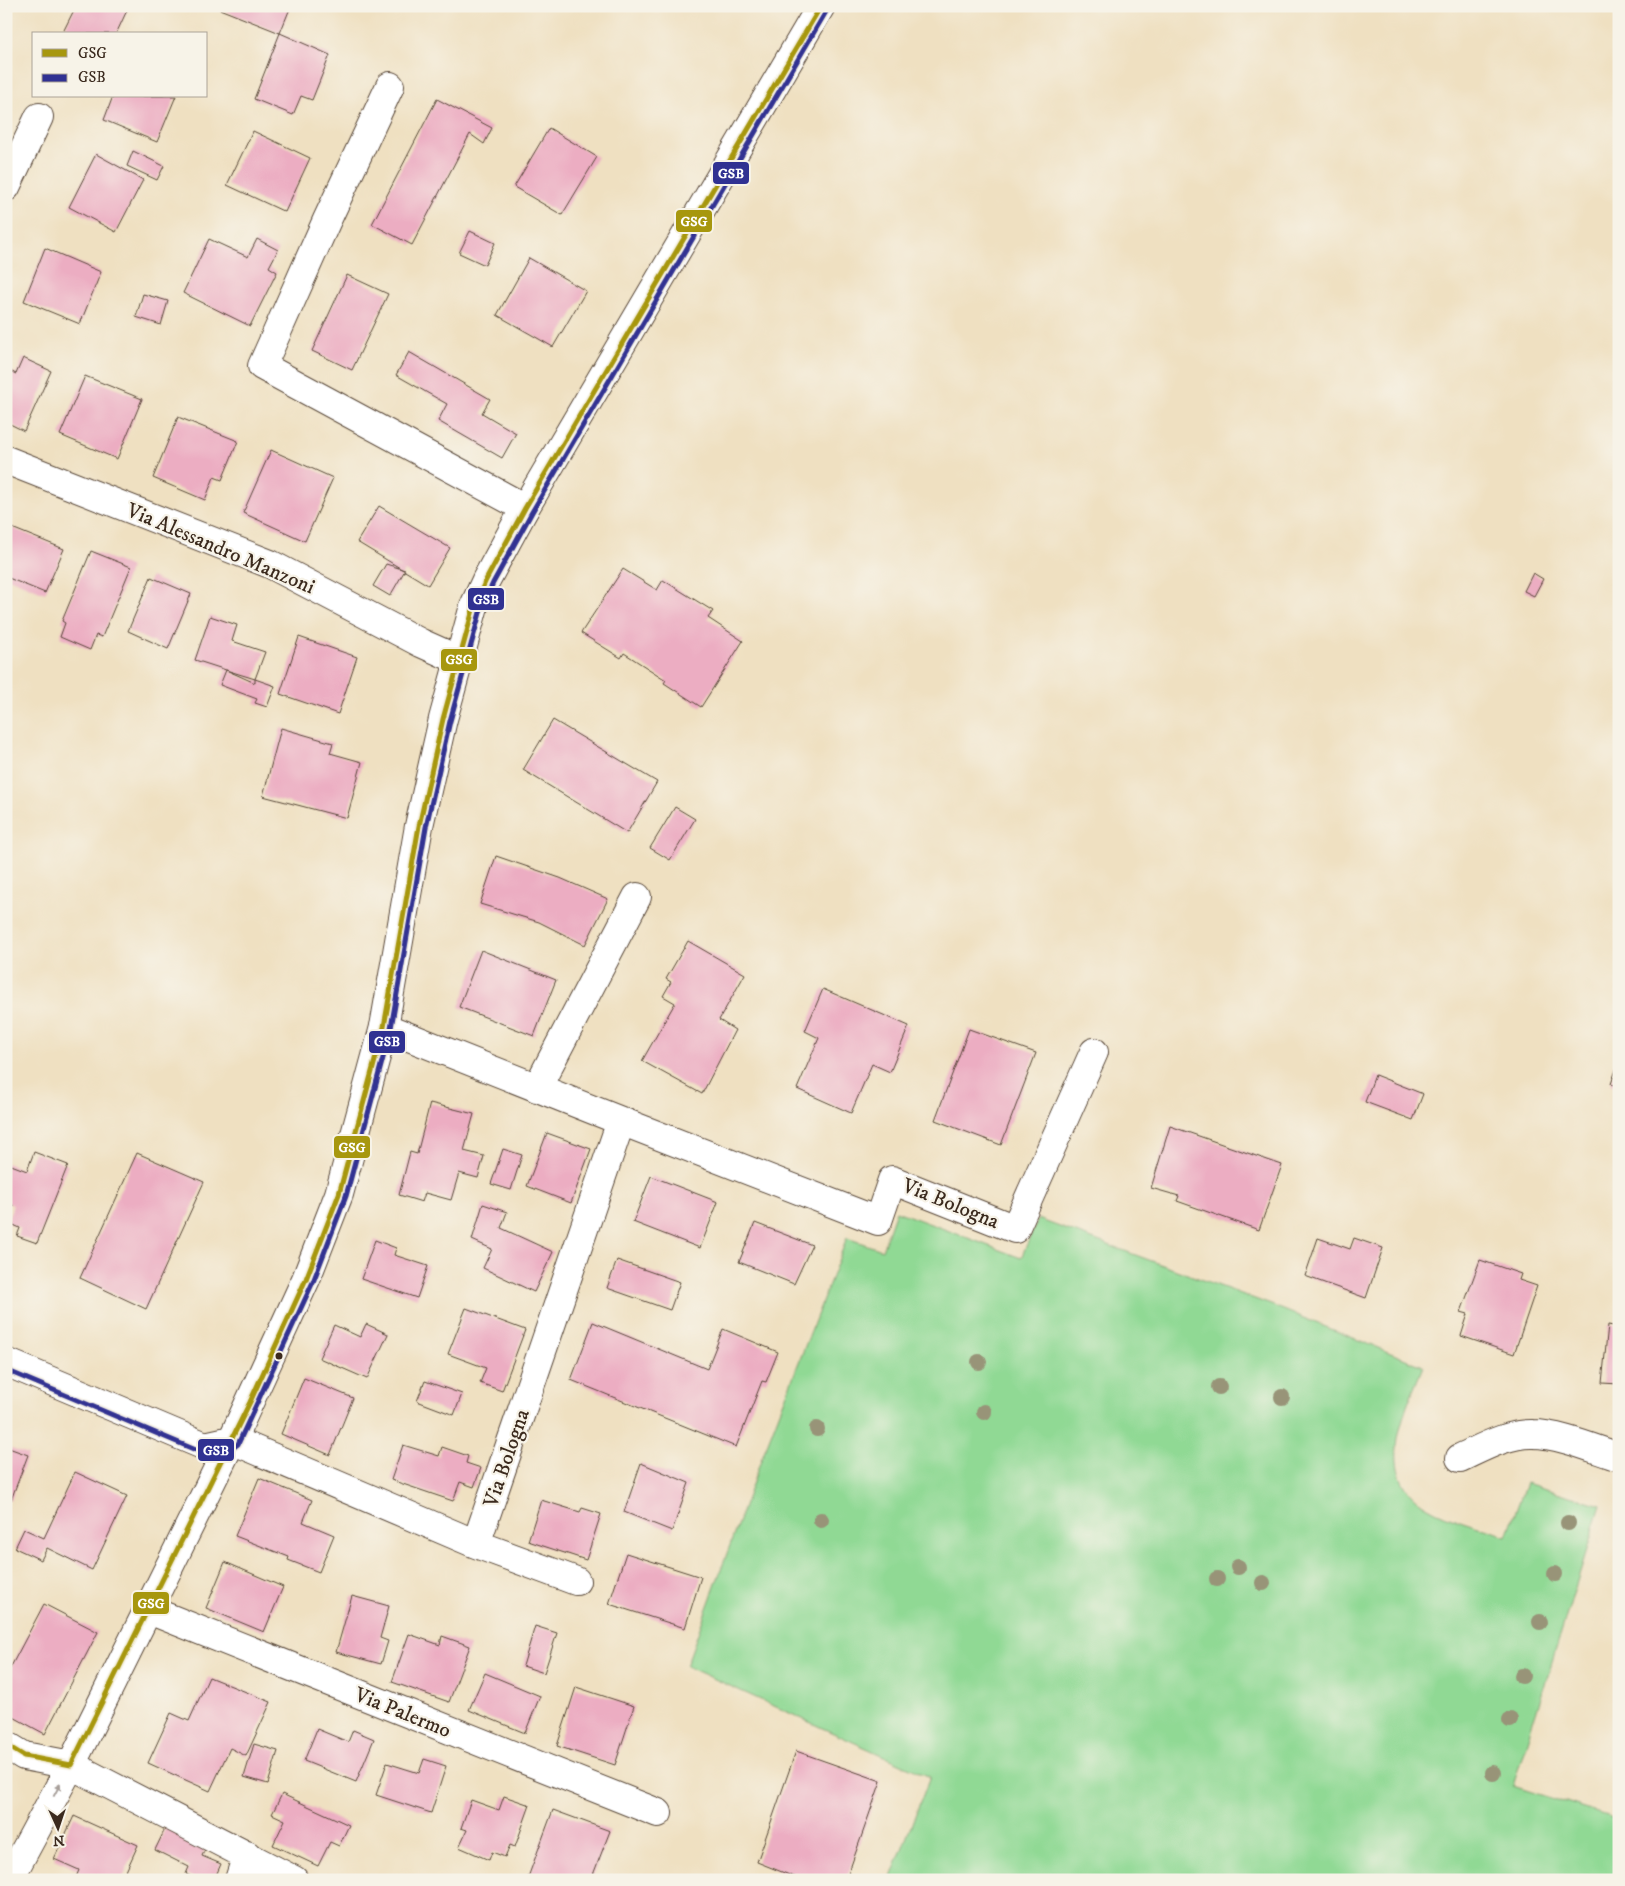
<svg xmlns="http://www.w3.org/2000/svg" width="1625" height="1886" font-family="'IM FELL DW Pica',serif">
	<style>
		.green { fill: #90d994; stroke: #668259 }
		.building { fill: #ecadc2 }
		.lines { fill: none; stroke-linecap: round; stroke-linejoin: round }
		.street-casing { stroke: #564536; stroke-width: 30 }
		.secondary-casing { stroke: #564536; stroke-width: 30 }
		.street { stroke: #fff; stroke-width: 28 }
		.secondary { stroke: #fff; stroke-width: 28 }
		.bus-1-casing { stroke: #f7f3e8; stroke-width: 9 }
		.bus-2-casing { stroke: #f7f3e8; stroke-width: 9 }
		.bus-1 { stroke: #a7970e; stroke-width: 5 }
		.bus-2 { stroke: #303192; stroke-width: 5 }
		.tree { fill: #989478 }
		.oneway { fill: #a79f9a }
		.bus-dot { fill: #3b2a1e; stroke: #f7f3e8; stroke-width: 2 }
		.labels { text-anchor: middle; stroke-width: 4.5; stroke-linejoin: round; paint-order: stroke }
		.street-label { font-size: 21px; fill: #3b2a1e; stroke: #f7f3e8 }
		.line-badge { stroke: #f7f3e8; stroke-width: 2 }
		.badge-label { font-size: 14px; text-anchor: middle; font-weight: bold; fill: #fff }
	</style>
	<rect width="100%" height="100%" fill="#f7f3e8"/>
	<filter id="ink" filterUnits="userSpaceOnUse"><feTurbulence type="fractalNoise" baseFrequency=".02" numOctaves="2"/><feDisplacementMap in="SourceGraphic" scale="10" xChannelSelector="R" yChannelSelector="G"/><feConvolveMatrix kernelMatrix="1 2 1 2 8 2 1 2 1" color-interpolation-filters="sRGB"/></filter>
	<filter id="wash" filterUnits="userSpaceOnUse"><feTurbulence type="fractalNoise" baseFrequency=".0096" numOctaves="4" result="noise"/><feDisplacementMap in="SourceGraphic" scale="20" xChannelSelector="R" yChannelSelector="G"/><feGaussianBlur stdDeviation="1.12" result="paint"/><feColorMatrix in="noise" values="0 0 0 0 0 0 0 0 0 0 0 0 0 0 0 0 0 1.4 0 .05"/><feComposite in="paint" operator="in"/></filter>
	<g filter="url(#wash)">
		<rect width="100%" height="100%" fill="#efe0c1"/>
		<path class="green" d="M896 1211 1021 1258 1038 1219 1271 1305 1423 1366C1406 1410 1371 1475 1428 1507 1448 1519 1483 1528 1507 1536L1526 1483 1601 1505 1513 1786 1619 1820V1880H890L930 1777 686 1666 761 1460 847 1238 882 1250Z"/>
		<g id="blocks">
			<path class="building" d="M76 6H129L116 34H62Z
				M212 6H291L280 33Z
				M280 33 330 55 312 100 301 96 293 115 254 99Z
				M113 96H176L157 142 104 120Z
				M437 99 492 128 484 144 470 134 412 245 372 224Z
				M549 128 597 157 562 215 514 187Z
				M253 131 310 158 285 212 227 185Z
				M133 151 164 166 157 180 127 166Z
				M96 154 143 180 116 232 69 207Z
				M470 231 495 243 485 265 459 253Z
				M209 239 248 257 257 239 278 250 269 267 277 272 250 326 183 293Z
				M45 248 101 272 80 324 24 301Z
				M529 258 586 291 553 347 497 315Z
				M347 275 388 294 352 370 312 351Z
				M143 294 168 301 161 325 136 317Z
				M409 352 490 399 482 413 516 433 502 458 438 421 447 404 396 375Z
				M23 358 51 371 24 431 6 422V369L16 374Z
				M85 376 142 399 117 459 60 435Z
				M178 417 238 441 222 480 214 477 205 500 153 478Z
				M271 450 333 478 305 541 243 513Z
				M379 506 450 548 428 585 357 542Z
				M7 526 64 549 45 593 6 577Z
				M91 551 131 567 102 637 96 635 90 650 60 637 65 623 62 621Z
				M386 564 405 570 390 596 373 586Z
				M623 569 657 590 663 580 713 611 708 618 743 641 701 707 664 683 666 680 624 653 621 658 581 633Z
				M1533 573 1543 579 1534 596 1524 591Z
				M151 577 191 594 168 649 128 631Z
				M210 616 237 625 232 641 265 652 255 679 226 670 255 683V679L275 686 267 707 255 703 257 699 220 685 226 670 195 660Z
				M299 637 357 657 338 714 280 694Z
				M553 720 657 782 627 833 523 770Z
				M281 728 333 743 330 753 362 762 347 818 263 796Z
				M675 807 695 819 670 860 650 848Z
				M496 856 560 878 608 899 585 945 539 922 480 904Z
				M688 941 745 974 719 1020 735 1030 702 1094 642 1061 675 1003 663 996 671 982 666 979Z
				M481 950 556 980 534 1036 459 1007Z
				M823 989 909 1026 890 1072 872 1064 851 1113 797 1089 819 1038 805 1031Z
				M969 1029 1036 1053 1001 1145 935 1120Z
				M1618 1064H1619V1087L1611 1084Z
				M1375 1075 1423 1094 1413 1120 1365 1102Z
				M430 1103 474 1114 464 1151 484 1156 478 1178 459 1173 451 1200 425 1193 422 1202 399 1195 410 1152 417 1154Z
				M1170 1126 1282 1165 1259 1230 1177 1201 1179 1196 1151 1188Z
				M547 1133 591 1149 571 1203 527 1186Z
				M503 1149 522 1155 511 1190 491 1184Z
				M34 1152 68 1165 37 1243 17 1236 20 1228 7 1222 13 1205 6 1202V1163L27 1171Z
				M137 1153 204 1182 146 1309 80 1278Z
				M651 1176 718 1202 700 1248 633 1222Z
				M483 1204 507 1212 501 1228 553 1252 534 1292 483 1268 492 1249 472 1240Z
				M755 1223 812 1245 794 1284 739 1262Z
				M1318 1238 1350 1249 1354 1238 1383 1248 1366 1298 1305 1276Z
				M375 1240 396 1248 394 1255 428 1266 417 1298 361 1279Z
				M617 1260 680 1282 670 1310 607 1288Z
				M1480 1260 1521 1274 1519 1280 1537 1286 1514 1354 1461 1336 1468 1314 1461 1312Z
				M466 1308 525 1330 502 1391 480 1383 486 1368 448 1354Z
				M593 1322 707 1369 723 1329 778 1352 766 1382 762 1381 736 1447 571 1380Z
				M366 1324 388 1334 367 1379 319 1358 334 1325 360 1337Z
				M1608 1325 1619 1327V1384L1602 1383Z
				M304 1378 353 1398 330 1455 281 1434Z
				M425 1381 462 1394 454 1415 417 1401Z
				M403 1445 439 1456 442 1447 468 1456 466 1463 481 1468 474 1487 460 1482 453 1501 391 1480Z
				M6 1447 28 1455 11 1500 6 1498Z
				M641 1463 689 1483 672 1531 624 1512Z
				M75 1472 127 1496 92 1570 47 1548 41 1560 15 1548 24 1529 44 1538Z
				M259 1478 312 1500 303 1522 334 1535 319 1572 288 1560 289 1557 235 1536Z
				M541 1500 580 1512 582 1508 601 1514 586 1560 528 1541Z
				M626 1553 701 1577 685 1628 609 1604Z
				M225 1562 283 1587 264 1632 206 1608Z
				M352 1596 389 1606 380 1638 388 1641 381 1664 336 1652Z
				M44 1604 98 1632 45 1734 6 1713V1676Z
				M535 1626 557 1633 544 1673 523 1666Z
				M409 1634 440 1645 442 1636 470 1646 449 1702 392 1682Z
				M485 1673 540 1696 525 1733 469 1710Z
				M209 1677 271 1702 246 1756 230 1748 210 1791 148 1763 171 1713 189 1721Z
				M576 1687 634 1706 615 1765 557 1746Z
				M317 1729 348 1742 353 1730 374 1739 356 1782 304 1761Z
				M254 1744 278 1751 268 1784 244 1777Z
				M796 1751 881 1781 846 1880H802L757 1862Z
				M424 1759 446 1766 431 1813 376 1795 387 1763 419 1773Z
				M282 1794 349 1825 339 1846 330 1842 318 1866 273 1845 285 1820 272 1814Z
				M504 1796 530 1805 515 1847 510 1845 505 1857 492 1852 489 1860 459 1847 467 1830 461 1828 471 1800 499 1810Z
				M553 1810 610 1831 591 1880H527Z
				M74 1816 138 1845 122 1880H75L79 1870 54 1859Z
				M166 1827 206 1847 202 1856 221 1864 214 1880H197L186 1874 189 1867 155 1850Z"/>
		</g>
	</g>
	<g filter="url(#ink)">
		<use href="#blocks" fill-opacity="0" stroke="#564536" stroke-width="1"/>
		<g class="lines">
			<defs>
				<path id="street" d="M390 86 327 220 262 366 525 508
					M6 187 39 117
					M6 460 270 564 421 643 459 660
					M537 1088 637 897
					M621 1121 878 1221 892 1180 1015 1229 1094 1052
					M6 1362 205 1446 232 1440
					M232 1440 476 1544 621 1121 384 1027
					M1460 1458C1482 1448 1508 1433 1533 1434 1559 1434 1594 1449 1619 1457
					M476 1544 576 1581
					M149 1610 658 1813
					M6 1745 24 1756 71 1765 294 1880
					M9 1880 71 1765 232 1440
					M239 1880 247 1855"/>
				<path id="secondary" d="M232 1440 306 1279 339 1194 384 1027 419 826 443 719 474 606 486 580 525 508 821 6"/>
			</defs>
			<use href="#street" class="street-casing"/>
			<use href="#secondary" class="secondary-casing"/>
			<use href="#street" class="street"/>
			<use href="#secondary" class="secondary"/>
			<defs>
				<path id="bus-1" d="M6 1745 24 1756 71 1765 250 1402 306 1279 339 1194 384 1027 419 826 443 719 474 606 486 580 525 508 821 6"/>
				<path id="bus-2" d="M6 1370 203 1453 234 1447 238 1444 313 1282 346 1196 391 1028 426 827 450 721 481 609 493 583 532 512 827 10"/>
			</defs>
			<use href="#bus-1" class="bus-1-casing"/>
			<use href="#bus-2" class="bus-2-casing"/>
			<use href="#bus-1" class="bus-1"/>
			<use href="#bus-2" class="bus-2"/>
		</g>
		<g class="tree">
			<circle cx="979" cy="1362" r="8"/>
			<circle cx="1219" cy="1387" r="8"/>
			<circle cx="1282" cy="1397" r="8"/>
			<circle cx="984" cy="1412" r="8"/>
			<circle cx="817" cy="1429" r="8"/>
			<circle cx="821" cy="1520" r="8"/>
			<circle cx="1568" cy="1523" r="8"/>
			<circle cx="1238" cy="1567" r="8"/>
			<circle cx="1555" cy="1574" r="8"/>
			<circle cx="1217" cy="1579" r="8"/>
			<circle cx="1263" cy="1583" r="8"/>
			<circle cx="1540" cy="1622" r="8"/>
			<circle cx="1522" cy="1676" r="8"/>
			<circle cx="1510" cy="1720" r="8"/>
			<circle cx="1493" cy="1773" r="8"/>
		</g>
		<defs><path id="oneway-solid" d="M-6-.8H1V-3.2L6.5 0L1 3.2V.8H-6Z" transform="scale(1.25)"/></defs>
		<use class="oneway" href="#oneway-solid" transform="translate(57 1790) rotate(-62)"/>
	</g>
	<circle class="bus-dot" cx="279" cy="1356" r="4.5"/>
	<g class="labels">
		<g class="street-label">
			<text transform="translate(221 548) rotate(23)" y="7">Via Alessandro Manzoni</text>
			<text transform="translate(951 1203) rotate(22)" y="7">Via Bologna</text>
			<text transform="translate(506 1458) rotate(-71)" y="7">Via Bologna</text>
			<text transform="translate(403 1712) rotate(22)" y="7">Via Palermo</text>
		</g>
	</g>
	<g class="line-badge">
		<rect x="712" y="161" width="38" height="24" rx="5" fill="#303192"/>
		<rect x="675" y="209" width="38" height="24" rx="5" fill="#a7970e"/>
		<rect x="467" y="587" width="38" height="24" rx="5" fill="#303192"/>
		<rect x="440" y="648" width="38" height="24" rx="5" fill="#a7970e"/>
		<rect x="368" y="1030" width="38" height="24" rx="5" fill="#303192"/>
		<rect x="333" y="1135" width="38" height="24" rx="5" fill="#a7970e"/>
		<rect x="197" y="1438" width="38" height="24" rx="5" fill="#303192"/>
		<rect x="132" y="1591" width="38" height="24" rx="5" fill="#a7970e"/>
	</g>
	<g class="badge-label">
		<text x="731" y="178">GSB</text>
		<text x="694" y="226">GSG</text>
		<text x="486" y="604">GSB</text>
		<text x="459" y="664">GSG</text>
		<text x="387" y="1046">GSB</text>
		<text x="352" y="1152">GSG</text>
		<text x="216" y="1455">GSB</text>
		<text x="151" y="1608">GSG</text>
	</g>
	<rect width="1625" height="1886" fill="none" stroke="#f7f3e8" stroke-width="25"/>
	<rect x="32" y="32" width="175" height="65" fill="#f7f3e8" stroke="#aca397"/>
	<rect x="42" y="49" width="25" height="8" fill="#a7970e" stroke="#aca397"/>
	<text x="78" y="58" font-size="15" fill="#3b2a1e">GSG</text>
	<rect x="42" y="74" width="25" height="8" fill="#303192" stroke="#aca397"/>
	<text x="78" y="82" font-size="15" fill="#3b2a1e">GSB</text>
	<g transform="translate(58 1828) rotate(177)" stroke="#f7f3e8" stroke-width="4" paint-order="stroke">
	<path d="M0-4L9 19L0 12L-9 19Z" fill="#3b2a1e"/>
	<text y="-8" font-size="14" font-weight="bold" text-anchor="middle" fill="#3b2a1e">N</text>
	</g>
</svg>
